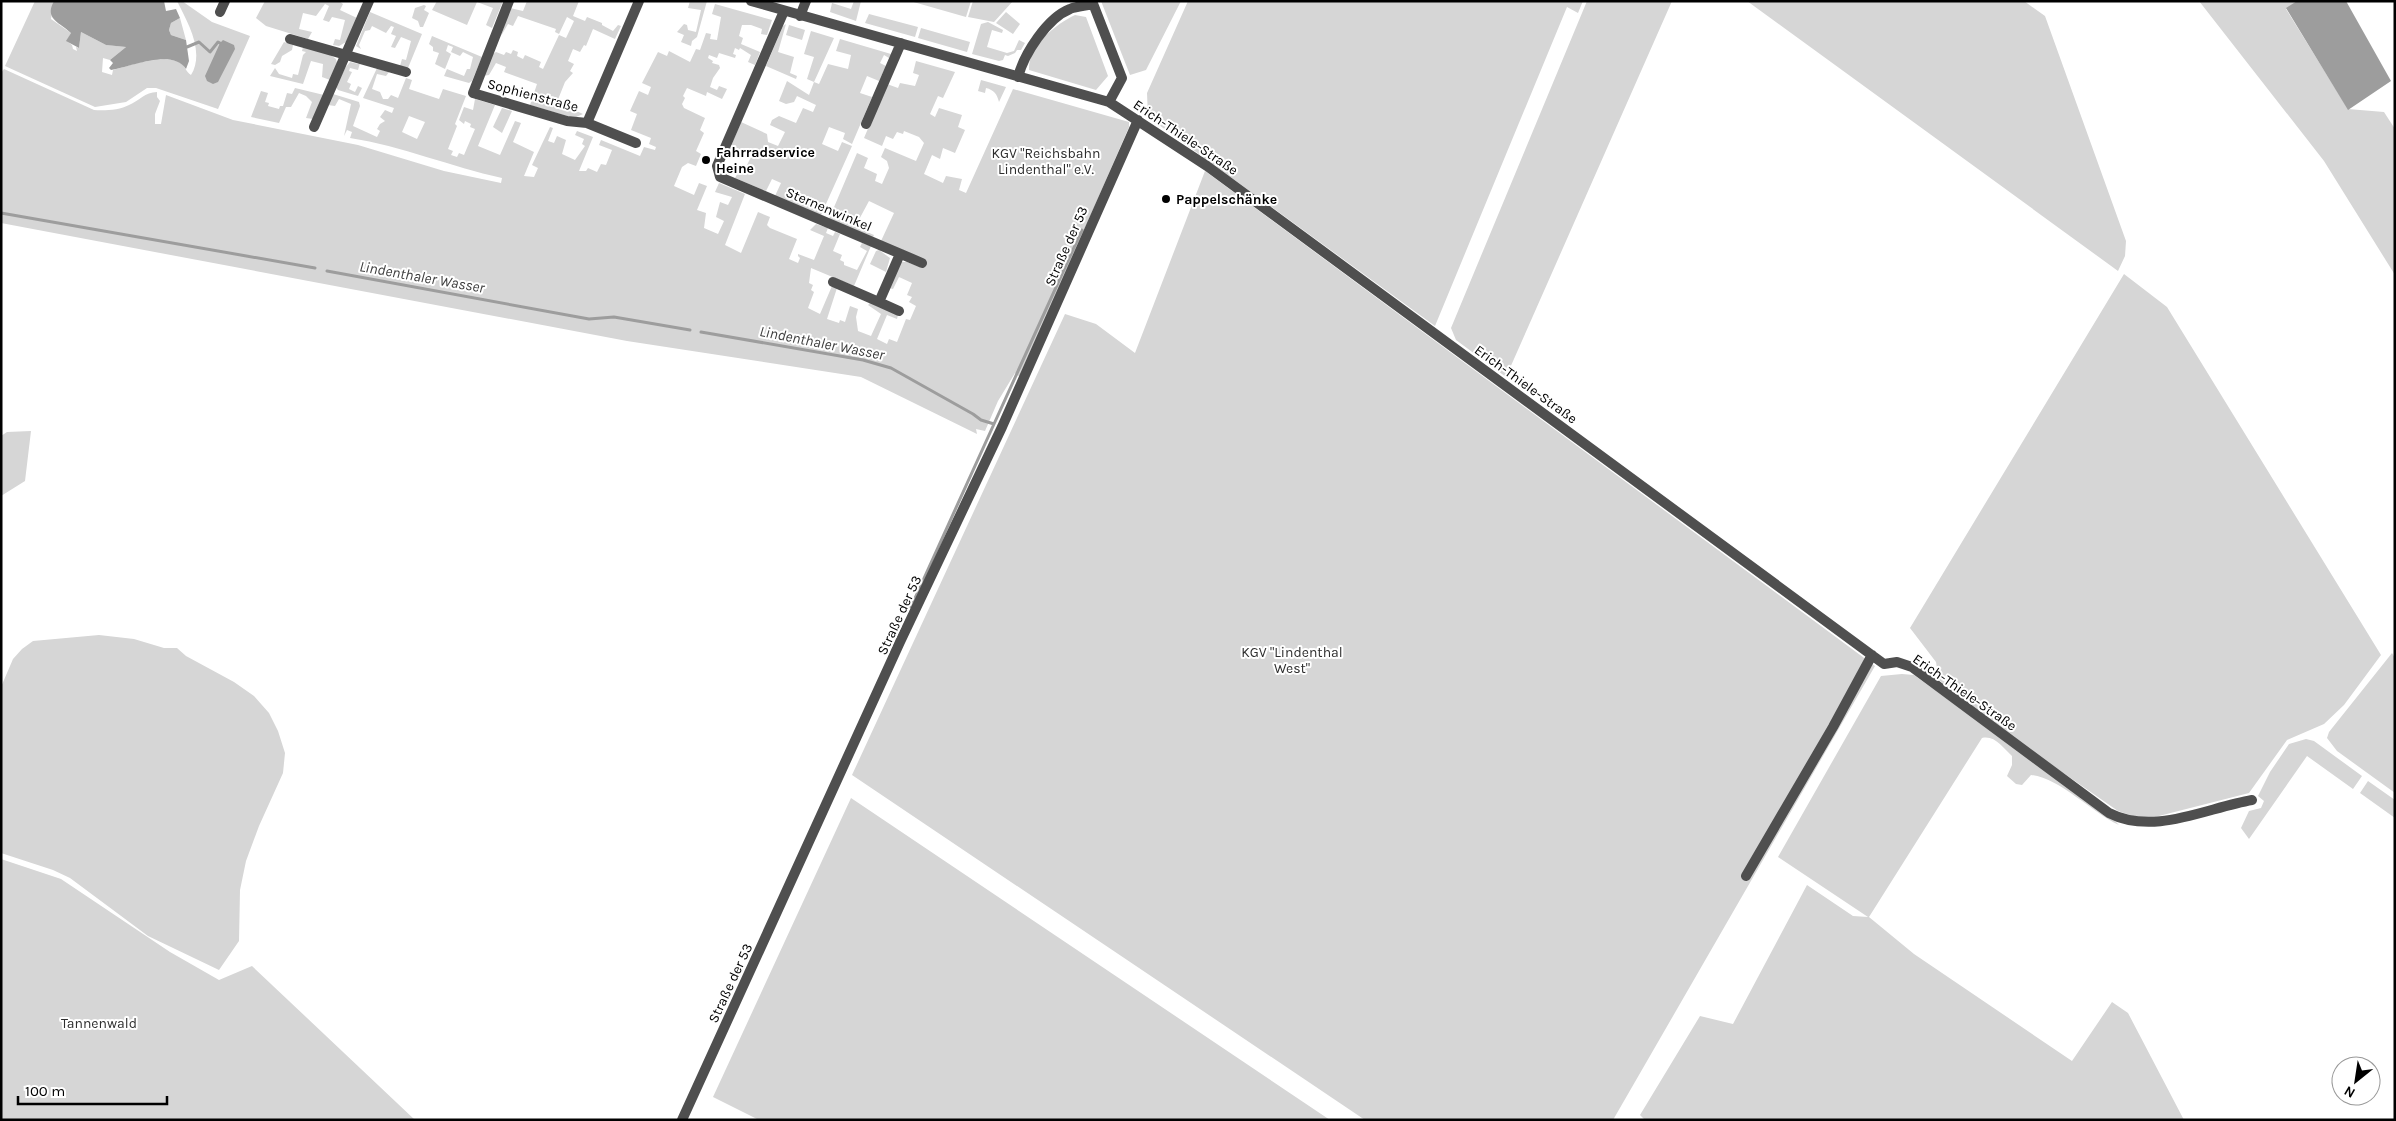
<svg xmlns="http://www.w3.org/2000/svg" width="2396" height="1121" font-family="Karla,sans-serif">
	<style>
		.green { fill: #d6d6d6; fill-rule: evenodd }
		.water { fill: #9d9d9d }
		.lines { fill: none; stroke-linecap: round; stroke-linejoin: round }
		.stream { stroke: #9d9d9d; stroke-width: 3 }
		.minor { stroke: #4f4f4f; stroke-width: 10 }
		.poi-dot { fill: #000; stroke: #fff; stroke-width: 2 }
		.labels { text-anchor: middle; stroke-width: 4; stroke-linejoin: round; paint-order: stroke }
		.street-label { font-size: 14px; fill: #000; stroke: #fff }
		.poi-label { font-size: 14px; font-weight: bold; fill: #000; stroke: #fff; text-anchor: start }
		.park-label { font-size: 14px; fill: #2d2d2d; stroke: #fff }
		.water-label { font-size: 15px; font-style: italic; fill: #3e3e3e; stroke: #fff }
	</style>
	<rect width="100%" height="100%" fill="#fff"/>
	<path class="green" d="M35 1H54L51 19 71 33 67 41 72 45 73 49 77 51 76 47 79 48 81 32 106 45 126 47 110 60 103 58 102 72 112 75 113 70C131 65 164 53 181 63 185 66 186 72 191 75 205 52 188 23 177 1H182L212 22 250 36 218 109 156 88H147L126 102 95 107 5 66Z
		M265 1H339L343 4 340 10 357 18 346 42 339 46 333 45 335 39 340 40 345 20 332 17 329 22 323 20 329 6 325 4 316 16 303 13 299 29 312 32 308 39 266 26 256 18Z
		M437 1H503L492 28 486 25 493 8 477 2 467 25 432 10Z
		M527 1H579L573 16 585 21 587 17 602 23V25L613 31 618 25 621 26 615 39 593 29 586 46 584 45 580 52 573 49 568 61 574 64 570 71 573 73 565 82 557 102 583 114 574 118 530 105 537 84 504 72 506 67 496 63 489 75 483 76 493 54 496 52 504 55 506 52 511 54 513 50 518 52 517 56 523 59 525 55 541 62 539 67 543 69 559 35 566 38 574 21 567 17 559 34 555 32 556 29 518 16 513 26 508 24 501 36 510 8 523 11Z
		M690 1H707L697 37 692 41 691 46 681 42 684 35 677 32 684 24 687 25 688 30 696 32 701 10 688 8Z
		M854 1H861L856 21 830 12 832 3 851 9Z
		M910 1H971L966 17Z
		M973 1H1013L994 22 968 17Z
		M1101 1H1181L1146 70 1130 75Z
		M1188 1H1583L1578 13 1567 7 1435 326 1148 117 1147 93Z
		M1587 1H1672L1506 377 1456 340 1451 328Z
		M1747 1H2024L2045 16 2126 241 2125 256 2118 271Z
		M2199 1H2297L2286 9 2348 109 2384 112 2395 129V275L2324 161Z
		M715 4 772 20 767 35 761 34 762 29 751 25H742L739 36 743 38 741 44 760 52 755 65 748 62 751 55 740 48 739 50 735 48 733 54 736 55 735 58 719 53 717 58 709 55 708 58 713 61 712 63 719 65 720 68 713 78 710 87 717 90 719 86 727 89 722 99 707 92 706 96 687 88 683 96 685 98 682 104 684 108 705 118 700 130 704 133 696 151 701 154 696 166 688 163 682 167 674 186 694 195 699 183 707 186 697 210 706 213 704 228 718 234 724 221 716 217 720 202 728 205 732 197 715 192 719 183 745 194 725 245 741 253 758 212 770 217 767 225 770 228 797 239 789 259 798 263 800 258 798 256V254L814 260 824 236 810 230 816 224 828 228 826 233 833 236 835 232 840 234 833 251 842 255 840 260 844 262V265L857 270 867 251 860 247 862 243 871 246 854 286 811 268 809 283 813 285 811 290 814 292 808 308 820 314 832 286 837 288 827 319 839 323 840 320 845 322 850 306 858 309 856 317 858 331 871 336 881 314 868 305 870 303 898 315 897 319 887 315 877 339 887 344 889 339 897 342 906 319 910 320 916 306 909 302 912 297 907 295 912 283 899 277 893 289 889 288 901 262H907L922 268 925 260 881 241 894 213 869 201 855 227 874 235 873 237 829 219 857 153 868 158 864 168 877 174 875 181 882 184 889 168 887 161 881 157 885 148 916 161 924 143 919 137 904 131 903 134 897 132 893 139 886 136 882 146 864 138 887 84 898 88 900 83 915 86 919 75 913 73 916 61 955 72 943 98 938 96 930 114 935 117 939 108 962 115 958 127 965 130 955 153 943 148 940 159 932 155 924 174 943 183 946 176 962 179 959 190 966 193 1013 89 1129 122V127L1020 377 1015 373 998 401 985 431 976 429 977 434 861 377 627 341 1 223V73L4 69 94 110C104 111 120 110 129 105 139 101 145 92 157 92V97L160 101 155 114V124H161L166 95 233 120 358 145 444 171 501 183 502 178C451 167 402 146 350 138L352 132 347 130 344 136 351 104 339 99 335 106 328 105 333 94 359 102 360 106 353 126 377 137 380 131 377 129 380 124 385 121 380 117 385 110 392 113 394 108 363 98 377 68 389 72 386 76 377 74 372 89 380 92 383 99H388L391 95 398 98 406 78 412 80 409 89 439 99 443 89 466 96 455 124 457 126 448 149 453 151 451 155 457 157 459 153 464 155 475 129 470 127 471 124 465 121 464 124 459 120 464 107 473 110 475 99 495 105 478 146 500 155 515 121 521 123 513 142 534 152 524 176 534 177 538 168 532 165 550 127 553 128 548 141 554 143 557 136 566 140 562 154 575 160 585 146 582 144 584 139 575 135 577 131 593 137 579 171H586L588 168 597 172 601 164 606 165 612 150 599 145 601 140 640 156 644 147 655 150 656 147 649 144 651 138 631 130 637 114 630 111 639 91 648 95 651 87 642 83 658 52 667 56 669 51 690 62 696 49 700 50 706 33 711 34 710 39 717 40 721 17 712 14ZM409 116 425 122 417 139 402 132Z
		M424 5 426 6 424 10 429 13 423 27H420L418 21 412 18 415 8Z
		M370 12 422 34 408 68 400 66 402 59 406 60 411 41 401 37 395 48 391 47 396 36 391 34 394 27 391 26 386 33 372 26 370 30 365 31 359 45 361 49 356 46Z
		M1006 12 1020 24 1013 34 996 23Z
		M869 14 918 27 915 37 865 23Z
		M1075 15 1086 17 1108 76 1096 90 1029 70C1028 46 1056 24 1075 15Z
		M180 18 186 40 171 35 169 30 171 23Z
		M988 22 1003 30 1002 33 992 30 987 47 1007 53 1014 51 1019 40 1025 43 1021 50H1017L1015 53 1008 56 1005 55 1003 60 999 61 972 54 981 24Z
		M786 24 778 52 794 57 790 73 797 76 796 79 766 66 783 26Z
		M789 25 805 30 802 40 786 35Z
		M921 28 970 42 967 52 918 38Z
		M811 31 834 38 814 82 807 79 814 57 804 54Z
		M432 36 482 57 472 81 469 83 444 76 447 69 464 76 467 69H470L473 57 463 52 460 56 451 52 453 47 448 45 446 51 451 54 445 69 435 64 439 53 433 51V47L429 44Z
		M840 39 891 54 889 58 884 55 880 63 886 66 879 81 867 76 860 93 872 97 852 144 843 139 845 133 829 127 822 144 838 151 842 142 852 146 821 215 775 196 781 183 772 179 766 191 735 178 739 171 743 173 752 155 737 148 734 156 729 151 741 122 767 134 768 142 778 146 785 132 770 125 772 120 779 116 796 123 803 108 813 112 816 105 797 96 794 102 786 104 779 101 787 81 809 95 814 82 819 84 828 64 848 69 851 55 836 51Z
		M284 42 293 45 292 50 282 56 280 62 275 65 271 64Z
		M303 47 329 54 336 59 337 63 330 80 322 77 323 64 311 61 303 84 270 76 275 68 279 74 292 78 293 74 298 75 303 55 306 52 302 51Z
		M350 62 358 64 360 63 358 70 350 68 349 71 352 72 347 82 351 84 349 89 355 92 358 86 362 88 358 96 338 90 336 87 345 68Z
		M981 80 1006 87 999 102C997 94 994 90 986 88L985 93 978 91Z
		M295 88 324 95 313 119 306 118 312 102 306 96 299 93 291 107H286L279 123 251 117 261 91 268 93 265 102 269 103 268 106 279 109 280 106H283L287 93 292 94Z
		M502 108 512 111 502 133 493 127Z
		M1205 171 1875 666 1613 1120H1365L852 775 1065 314 1096 324 1135 353Z
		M879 250 890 258 886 272 870 264 876 251Z
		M2124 274 2167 307 2381 655 2344 705 2324 724 2287 740 2249 793 2151 818 2136 817 2118 811 1993 724 1939 680 1936 662 1910 628Z
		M31 431 25 481 1 496V436L7 432Z
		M99 635 134 639 164 648H177L186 656 234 682 254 696 269 713 278 731 285 753 283 773 259 826 246 861 240 890 239 941 219 970 148 936 70 878 53 870 1 853V687L13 659 22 649 33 641Z
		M2392 653 2395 658V793L2337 751 2327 738 2329 732Z
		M1902 674 1914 675 2112 818 2119 825C2092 813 2060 778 2031 775L2022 785 2016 784 2007 776 2012 765V756C2003 748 1995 735 1982 738L1869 917 1914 954 2072 1061 2112 1002 2128 1013 2184 1120H1645L1640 1115 1700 1016 1733 1024 1807 885 1853 916 1868 917 1778 857 1881 676Z
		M2306 739 2314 741 2362 776 2353 789 2307 756 2249 839 2241 828 2249 811 2261 808 2264 801 2258 796 2270 772 2289 744Z
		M2368 781 2395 800V818L2360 793Z
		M851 798 1330 1120H759L713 1097Z
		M1 859 61 879 170 952 219 980 252 966 415 1120H1Z"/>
	<path class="water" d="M54 1H164L166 11 176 9 180 18 171 23 169 30 171 35 186 40 189 61 186 69C173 48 130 67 111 70L109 68 113 63 110 60 126 47 106 45 81 32 79 48 66 41 71 33C59 22 44 19 54 1Z
		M2297 1H2346L2391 81 2348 110 2286 8Z
		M223 40 234 45 235 49 218 82 213 84 207 81 205 76 220 43Z"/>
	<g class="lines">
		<path class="stream" d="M187 47 199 42 210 52 218 42 220 43
			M1 213 315 268
			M327 271 589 319 614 317 690 330
			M701 332 863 360 891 368 973 414 981 420 994 424 911 607
			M994 424 1082 230"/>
		<path class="minor" d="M509 1 473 93 567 121 587 123 636 143
			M751 1 1109 102 1207 166 1873 656 1884 664 1897 662 1912 667 2109 813C2154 836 2206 808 2252 800
			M1092 1 1122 78 1109 102
			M784 11 717 166 720 177 922 263
			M220 12 225 1
			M800 16 806 1
			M290 39 406 72
			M1018 77C1024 54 1047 18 1070 9 1077 6 1086 6 1093 4
			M587 123 639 1
			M866 124 901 43
			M314 127 369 1
			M833 282 879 302 900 254
			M879 302 899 311
			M1746 876 1833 727 1872 655
			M682 1120 900 642 1002 427 1138 120"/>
	</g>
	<g class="poi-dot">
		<circle cx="706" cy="160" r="5"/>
		<circle cx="1166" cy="199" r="5"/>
	</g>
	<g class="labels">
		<g class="street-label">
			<text transform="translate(533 95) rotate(15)" y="5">Sophienstraße</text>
			<text transform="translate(1186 137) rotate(34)" y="5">Erich-Thiele-Straße</text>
			<text transform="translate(829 209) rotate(23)" y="5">Sternenwinkel</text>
			<text transform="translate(1066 246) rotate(-66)" y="5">Straße der 53</text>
			<text transform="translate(1526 384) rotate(36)" y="5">Erich-Thiele-Straße</text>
			<text transform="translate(899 615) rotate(-65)" y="5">Straße der 53</text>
			<text transform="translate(1965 692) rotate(35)" y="5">Erich-Thiele-Straße</text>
			<text transform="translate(730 983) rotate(-65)" y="5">Straße der 53</text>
		</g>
		<g class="poi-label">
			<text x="716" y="157">Fahrradservice<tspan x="716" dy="16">Heine</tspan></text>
			<text x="1176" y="204">Pappelschänke</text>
		</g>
		<g class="park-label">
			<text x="1046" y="158">KGV "Reichsbahn<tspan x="1046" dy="16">Lindenthal" e.V.</tspan></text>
			<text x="1292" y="657">KGV "Lindenthal<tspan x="1292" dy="16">West"</tspan></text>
			<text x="99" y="1028">Tannenwald</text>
		</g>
		<g class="water-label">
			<text transform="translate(422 277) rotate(10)" y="5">Lindenthaler Wasser</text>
			<text transform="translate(822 343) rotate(11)" y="5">Lindenthaler Wasser</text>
		</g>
	</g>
	<rect width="2396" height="1121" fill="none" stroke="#000000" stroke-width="5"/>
	<g transform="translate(2356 1081) rotate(210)"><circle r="24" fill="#ffffff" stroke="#999999"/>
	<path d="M0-4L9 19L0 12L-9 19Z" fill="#000000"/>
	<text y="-8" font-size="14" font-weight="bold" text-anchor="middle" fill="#000000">N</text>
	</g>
	<path d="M18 1096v8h149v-8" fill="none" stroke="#000000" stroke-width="2.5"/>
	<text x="25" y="1096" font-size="15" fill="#000000" stroke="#ffffff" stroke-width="4" paint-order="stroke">100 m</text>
</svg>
